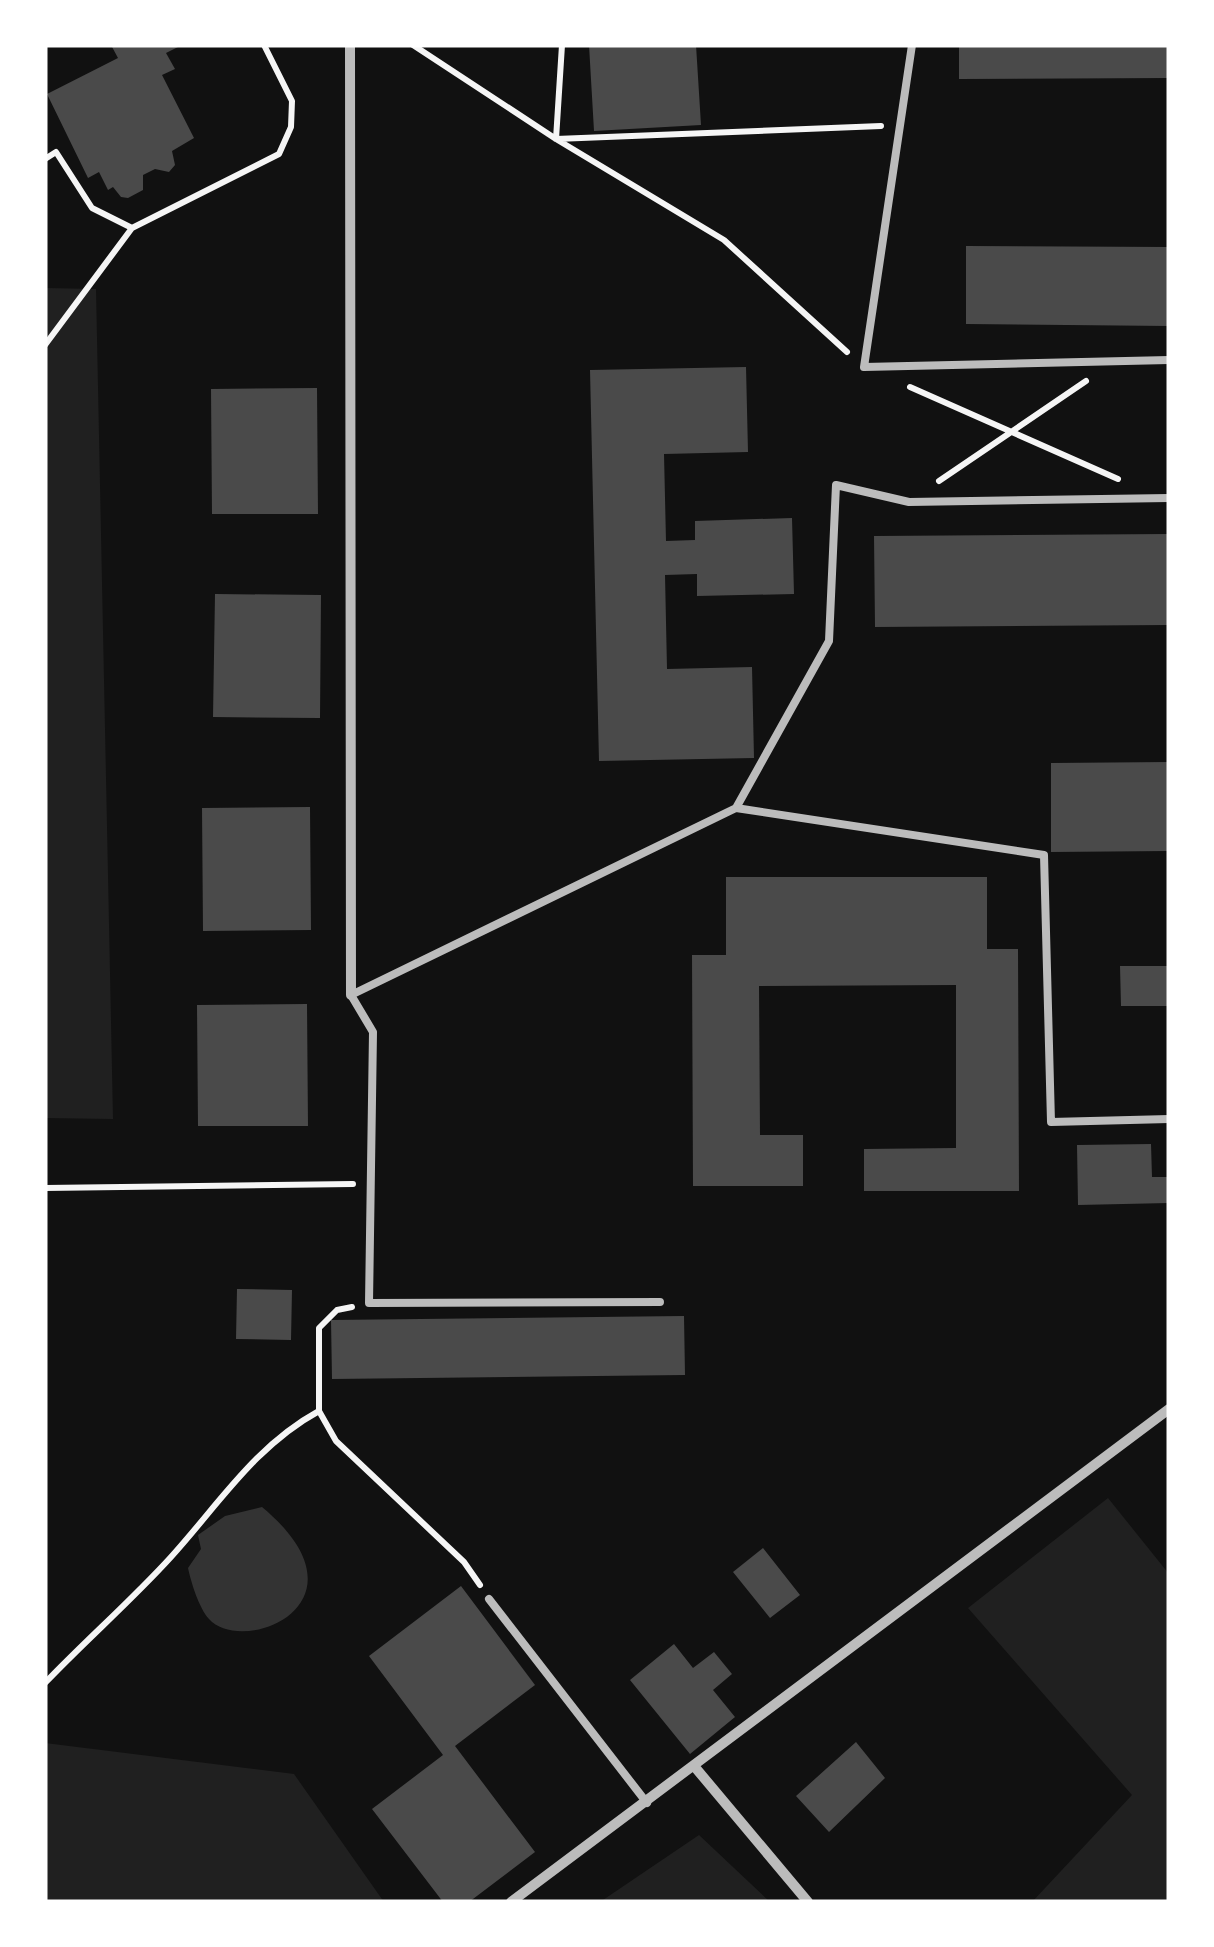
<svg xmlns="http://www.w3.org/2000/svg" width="1214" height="1947" font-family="Mulish,sans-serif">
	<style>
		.green { fill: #202020 }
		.water { fill: #333 }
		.building { fill: #4a4a4a }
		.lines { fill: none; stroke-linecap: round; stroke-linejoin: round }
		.path { stroke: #f5f5f5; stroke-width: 6 }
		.service { stroke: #bcbcbc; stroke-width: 8 }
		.minor { stroke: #bcbcbc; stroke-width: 10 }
	</style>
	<rect width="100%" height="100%" fill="#111"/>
	<path class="green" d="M45 288 96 289 113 1119 45 1118Z
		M1108 1498 1169 1574V1902H1032L1132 1795 968 1608Z
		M45 1743 294 1774 384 1902H45Z
		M699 1835 770 1902H600Z"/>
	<path class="water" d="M262 1507C377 1603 243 1657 209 1619 199 1608 191 1582 188 1568L201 1549 198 1535 225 1516Z"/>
	<path class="building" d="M111 45H182L166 53 175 69 162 75 194 138 172 151 175 165 169 172 155 169 143 175V190L128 198 121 197 113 187 108 190 99 172 88 178 47 94 118 58Z
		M589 45H696L701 125 594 131Z
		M959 45H1169V78L959 79Z
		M966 246 1169 247V326L966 324Z
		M746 367 748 452 664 454 666 541 695 540V521L792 518 794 594 697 596V574L665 575 667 669 752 667 754 758 599 761 590 370Z
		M317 388 318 514H212L211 389Z
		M1169 534V625L875 627 874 536Z
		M215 594 321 595 320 718 213 717Z
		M1169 762V851L1051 852V763Z
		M310 807 311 930 203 931 202 808Z
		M726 877H987V949H1018L1019 1191H864V1149L956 1148V985L759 986 760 1135H803V1186H693L692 955H726Z
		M1120 966H1169V1006H1121Z
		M307 1004 308 1126H198L197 1005Z
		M1151 1144 1152 1177H1169V1203L1078 1205 1077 1145Z
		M237 1289 292 1290 291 1340 236 1339Z
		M684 1316 685 1375 332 1379 331 1320Z
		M763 1548 800 1595 770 1618 733 1572Z
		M461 1586 535 1685 455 1746 535 1852 469 1902H443L372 1809 443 1755 369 1656Z
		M674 1644 693 1668 714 1652 732 1674 713 1690 735 1717 690 1754 630 1680Z
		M856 1742 885 1778 829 1832 796 1796Z"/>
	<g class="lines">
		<path class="path" d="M413 45 556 139 724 240 847 352
			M562 45 556 139 881 126
			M45 159 56 152 92 208 132 228
			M45 345 132 228 279 154 291 127 292 101 264 45
			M910 387 1118 479
			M939 481 1086 381
			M45 1188 353 1184
			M352 1307 337 1310 319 1328V1411L336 1441 464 1562 480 1585
			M45 1683C86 1640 131 1601 171 1557 219 1504 255 1446 319 1411"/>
		<path class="service" d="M912 45 864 367 1169 360
			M736 808 1044 855 1051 1122 1169 1119
			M660 1302 369 1303 373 1032 351 995 736 808 829 641 836 485 909 502 1169 498
			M489 1599 647 1803"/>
		<path class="minor" d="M350 45 351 995
			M694 1766 808 1902
			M511 1902 1169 1409"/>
	</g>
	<rect width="1214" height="1947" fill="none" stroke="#ffffff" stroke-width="95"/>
</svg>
